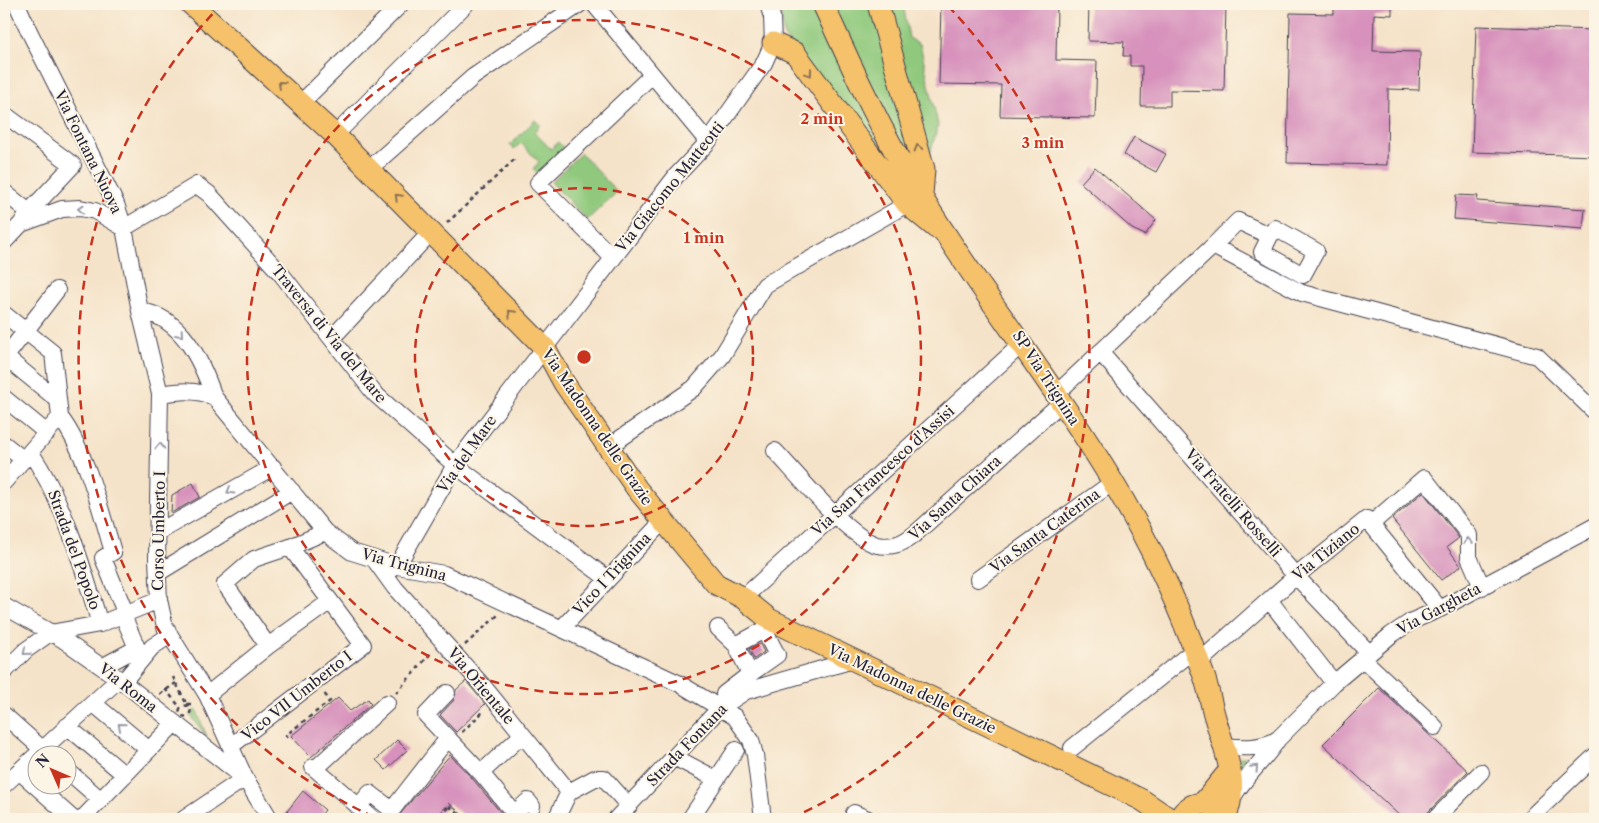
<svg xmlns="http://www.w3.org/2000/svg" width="1599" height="823" font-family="'Libre Caslon Text',serif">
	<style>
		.green { fill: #90c97d; stroke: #59765c }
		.building { fill: #d791bc }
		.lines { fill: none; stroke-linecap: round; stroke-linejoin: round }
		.minor-casing { stroke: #423f50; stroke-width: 18 }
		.major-casing { stroke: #423f50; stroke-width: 23 }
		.path { stroke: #423f50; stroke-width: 2.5; stroke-dasharray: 4 4; stroke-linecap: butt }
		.minor { stroke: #fff; stroke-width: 16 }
		.major { stroke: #f5c16b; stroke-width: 21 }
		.oneway { stroke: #8c7253 }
		.oneway2 { stroke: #9c9ca7 }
		.ring { fill: none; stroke: #c8321e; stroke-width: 2.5; stroke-dasharray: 9 6 }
		.labels { text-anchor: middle; stroke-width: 4; stroke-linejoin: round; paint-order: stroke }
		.street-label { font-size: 15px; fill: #22223b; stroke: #fcf5e5 }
		.centre { fill: #c8321e; stroke: #fcf5e5; stroke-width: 2.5 }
		.ring-label { font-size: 15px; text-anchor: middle; font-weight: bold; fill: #c8321e; stroke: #fcf5e5; stroke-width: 4; stroke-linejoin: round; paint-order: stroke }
	</style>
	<rect width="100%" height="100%" fill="#fcf5e5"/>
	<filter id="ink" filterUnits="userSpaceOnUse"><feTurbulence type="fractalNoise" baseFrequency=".02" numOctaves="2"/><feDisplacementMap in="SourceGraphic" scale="10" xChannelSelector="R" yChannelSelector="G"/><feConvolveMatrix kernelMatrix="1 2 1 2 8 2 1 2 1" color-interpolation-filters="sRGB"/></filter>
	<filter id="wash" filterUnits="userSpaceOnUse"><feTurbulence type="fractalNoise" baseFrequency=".0096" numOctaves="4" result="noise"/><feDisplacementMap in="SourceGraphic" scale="20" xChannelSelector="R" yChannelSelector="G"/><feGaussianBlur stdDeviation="1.12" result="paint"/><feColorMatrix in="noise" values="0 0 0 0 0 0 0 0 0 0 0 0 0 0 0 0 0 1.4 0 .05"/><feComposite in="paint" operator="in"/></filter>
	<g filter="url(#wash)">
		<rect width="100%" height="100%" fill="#f5e3c9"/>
		<path class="green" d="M788 4H903L909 38 920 44 938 125 930 154 888 173 784 36 781 14Z
			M535 120 540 125 534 132 551 149 558 142 564 148 538 174 533 169 539 162 521 143 514 149 510 145Z
			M581 153 617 192 587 220 551 182Z
			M196 709 207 737 190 715Z
			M1240 757H1258L1240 775Z"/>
		<g id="blocks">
			<path class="building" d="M941 4H1057L1056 60 1097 61 1095 118 1000 116 1001 85 939 84Z
				M1089 4H1226L1224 91 1170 90V106H1141L1142 66H1130V56H1123L1124 42 1088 41Z
				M1334 4H1392V15L1374 14 1373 51 1420 52 1419 90 1388 89 1387 165 1287 163 1290 13 1334 14Z
				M1476 26 1595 30V156L1472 152Z
				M1134 137 1166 154 1156 172 1124 155Z
				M1095 167 1156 220 1145 235 1132 229 1081 183Z
				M1456 195 1478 196 1477 201 1585 209 1583 229 1454 219Z
				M193 483 200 497 171 513 172 495Z
				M1423 492 1459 538 1447 547 1461 566 1441 580 1392 519Z
				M760 644 764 652 754 659 749 649Z
				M466 681 485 704 456 732 440 715 454 700 456 690Z
				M1379 688 1468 771 1428 812 1425 819H1403L1323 744Z
				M338 698 350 711 368 699 371 704 311 757 291 736Z
				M397 740 407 750 386 770 376 760Z
				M450 755 472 778 506 819H467L449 803 435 819H396Z
				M303 791 325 810 318 819H290L284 815Z"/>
		</g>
	</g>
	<g filter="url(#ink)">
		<use href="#blocks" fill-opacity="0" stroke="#423f50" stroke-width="1"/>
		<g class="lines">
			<defs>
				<path id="minor" d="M17 4 29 31 116 204 124 228 140 311 160 394 157 559 159 600 165 627 207 695 245 778 270 819
					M594 4 708 142
					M301 103 401 4
					M4 114 73 165 29 212 21 224
					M335 135 466 4
					M369 169 473 77 580 4
					M4 192 29 212
					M4 242 21 224 62 209 80 208 95 211 124 228 197 185 209 194 282 275 374 393 455 465 608 579
					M1213 246 1238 221 1270 236 1262 252 1303 275 1316 251 1275 228 1270 236
					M613 258 538 183 652 75
					M140 311C182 317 201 360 214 397
					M4 314 53 353 60 417
					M332 338 432 231
					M1100 352 1296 576 1368 652
					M4 356 58 400
					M4 359 57 290
					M160 394C180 391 195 389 214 397L325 532 352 552 397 566 444 574 680 684 735 717 751 740 755 755 763 819
					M1056 394 1213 246 1302 293 1537 356 1595 412
					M4 398 47 433
					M60 417C86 451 101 511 113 552L103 558 125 612
					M4 444 24 460
					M608 447 694 388 722 356 765 285 907 204
					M775 451C796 473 850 539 877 545 893 548 904 543 916 533L1062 402
					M31 453C65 504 82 565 100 624
					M4 482 60 417
					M1371 524 1424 478 1469 535V557L1482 587
					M158 532 273 467
					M290 547 325 532
					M374 559 395 588 484 687 569 792 556 819
					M397 566 455 465 676 176 708 142 764 63 773 43 772 17 768 4
					M158 573 292 491
					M978 579 1112 483
					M743 598 1023 343
					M1269 600 1334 683
					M4 606 62 639 119 679 243 777
					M562 628 663 521
					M718 628 736 645 750 674 724 694
					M736 645 764 630 769 620
					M1362 658 1435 727
					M1198 663 1296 576 1367 519 1440 609
					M102 667 137 648 122 613
					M4 672 26 650 50 633 100 624 159 600
					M750 674 777 655 764 630
					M123 682 152 647 170 635
					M447 693 426 715 481 773 519 819
					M207 695 268 646
					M93 703 149 750
					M4 715 50 756
					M67 726 125 775
					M231 746 363 645 290 547 254 559 225 584 268 646 329 602
					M1225 746C1243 748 1262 749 1278 739L1334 683 1391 635 1412 621 1440 609 1595 526
					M1072 748 1193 651
					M674 757 716 779
					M313 767 373 819
					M315 769 387 703
					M19 771 73 819
					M68 771 101 800
					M481 773 522 735
					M4 785 119 679
					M569 792 595 778H604L629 806
					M1233 797C1245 776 1265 760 1278 739
					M358 807 370 793 392 810 448 738
					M515 813 528 801 532 806
					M854 813 868 819
					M82 819 174 724
					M184 819 245 778
					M616 819 720 708 746 691 853 660
					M690 819 736 750
					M1435 819 1481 772
					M1529 819 1595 756"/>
				<path id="major" d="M191 4 335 135 545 348 564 383 637 489 716 584 743 598 769 619 1142 800 1170 819
					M823 4C848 59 873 114 903 166 977 293 1074 405 1143 535 1167 580 1187 628 1204 676 1209 690 1211 706 1216 721 1226 755 1240 783 1225 819
					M878 4 924 169 922 195
					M773 43 795 53 907 204 936 228
					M1203 803 1229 771
					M1179 819C1189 798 1215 799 1225 819"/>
			</defs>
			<use href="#minor" class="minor-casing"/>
			<use href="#major" class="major-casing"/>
			<path class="path" d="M447 223 515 159
				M465 645 498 615
				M173 677 187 705
				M165 689 180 707
				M396 693 432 652
				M160 694 176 683
				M187 704H194
				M179.5 711a5.5 5.5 0 1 1 11 0a5.5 5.5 0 1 1-11 0Z
				M462 732 485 710
				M288 738 286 735 330 701 323 692
				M449 806 465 819
				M440 816 449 806"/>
			<use href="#minor" class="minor"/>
			<use href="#major" class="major"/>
		</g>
		<defs><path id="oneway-chevron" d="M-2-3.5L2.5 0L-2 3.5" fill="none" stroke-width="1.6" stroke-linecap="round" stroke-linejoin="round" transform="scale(1.25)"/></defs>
		<g class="oneway">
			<use href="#oneway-chevron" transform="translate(809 73) rotate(53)"/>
			<use href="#oneway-chevron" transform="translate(281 84) rotate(-138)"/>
			<use href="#oneway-chevron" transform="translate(918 148) rotate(-106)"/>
			<use href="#oneway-chevron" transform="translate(398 197) rotate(-135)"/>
			<use href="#oneway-chevron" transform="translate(511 313) rotate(-134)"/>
		</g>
		<g class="oneway2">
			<use href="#oneway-chevron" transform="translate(81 209) rotate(-176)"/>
			<use href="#oneway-chevron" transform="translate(180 334) rotate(49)"/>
			<use href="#oneway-chevron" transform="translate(160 446) rotate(-89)"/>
			<use href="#oneway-chevron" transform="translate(230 491) rotate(150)"/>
			<use href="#oneway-chevron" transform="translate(1468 541) rotate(-96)"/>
			<use href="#oneway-chevron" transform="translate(26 652) rotate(140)"/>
			<use href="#oneway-chevron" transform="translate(121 726) rotate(-140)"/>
			<use href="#oneway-chevron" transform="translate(1255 768) rotate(-47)"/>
		</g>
	</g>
	<g class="ring">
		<circle cx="584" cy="357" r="169"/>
		<circle cx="584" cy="357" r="337"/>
		<path d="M374 817A506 506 0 0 1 220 6M948 6A506 506 0 0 1 794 817"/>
	</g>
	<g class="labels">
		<g class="street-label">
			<text transform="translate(88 152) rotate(64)" y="5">Via Fontana Nuova</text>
			<text transform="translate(670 187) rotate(-51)" y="5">Via Giacomo Matteotti</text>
			<text transform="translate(329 334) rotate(51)" y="5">Traversa di Via del Mare</text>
			<text transform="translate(1046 378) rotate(57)" y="5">SP Via Trignina</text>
			<text transform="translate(597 427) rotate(56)" y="5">Via Madonna delle Grazie</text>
			<text transform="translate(467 454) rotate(-55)" y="5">Via del Mare</text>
			<text transform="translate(883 471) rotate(-42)" y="5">Via San Francesco d'Assisi</text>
			<text transform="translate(955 498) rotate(-42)" y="5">Via Santa Chiara</text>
			<text transform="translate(1233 503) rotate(49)" y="5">Via Fratelli Rosselli</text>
			<text transform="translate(159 531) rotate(-89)" y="5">Corso Umberto I</text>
			<text transform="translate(1045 531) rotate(-36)" y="5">Via Santa Caterina</text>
			<text transform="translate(74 550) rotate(70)" y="5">Strada del Popolo</text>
			<text transform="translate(1326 552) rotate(-39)" y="5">Via Tiziano</text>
			<text transform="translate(404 565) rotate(15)" y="5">Via Trignina</text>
			<text transform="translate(612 574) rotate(-47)" y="5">Vico I Trignina</text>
			<text transform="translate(1439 609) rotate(-28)" y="5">Via Gargheta</text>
			<text transform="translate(481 686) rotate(50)" y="5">Via Orientale</text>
			<text transform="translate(128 688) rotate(38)" y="5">Via Roma</text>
			<text transform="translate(912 689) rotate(26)" y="5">Via Madonna delle Grazie</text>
			<text transform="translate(297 696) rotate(-38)" y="5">Vico VII Umberto I</text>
			<text transform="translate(687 745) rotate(-46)" y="5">Strada Fontana</text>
		</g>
	</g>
	<circle cx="584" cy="357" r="8" class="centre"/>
	<g class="ring-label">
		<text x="822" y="124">2 min</text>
		<text x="1043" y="148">3 min</text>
		<text x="704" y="243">1 min</text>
	</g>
	<rect width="1599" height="823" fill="none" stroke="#fcf5e5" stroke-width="20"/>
	<g transform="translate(52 770) rotate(315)"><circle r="24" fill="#fcf5e5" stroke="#a5a1a1"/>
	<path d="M0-4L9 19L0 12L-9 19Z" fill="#c8321e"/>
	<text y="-8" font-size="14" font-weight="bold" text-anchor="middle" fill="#22223b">N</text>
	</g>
</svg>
